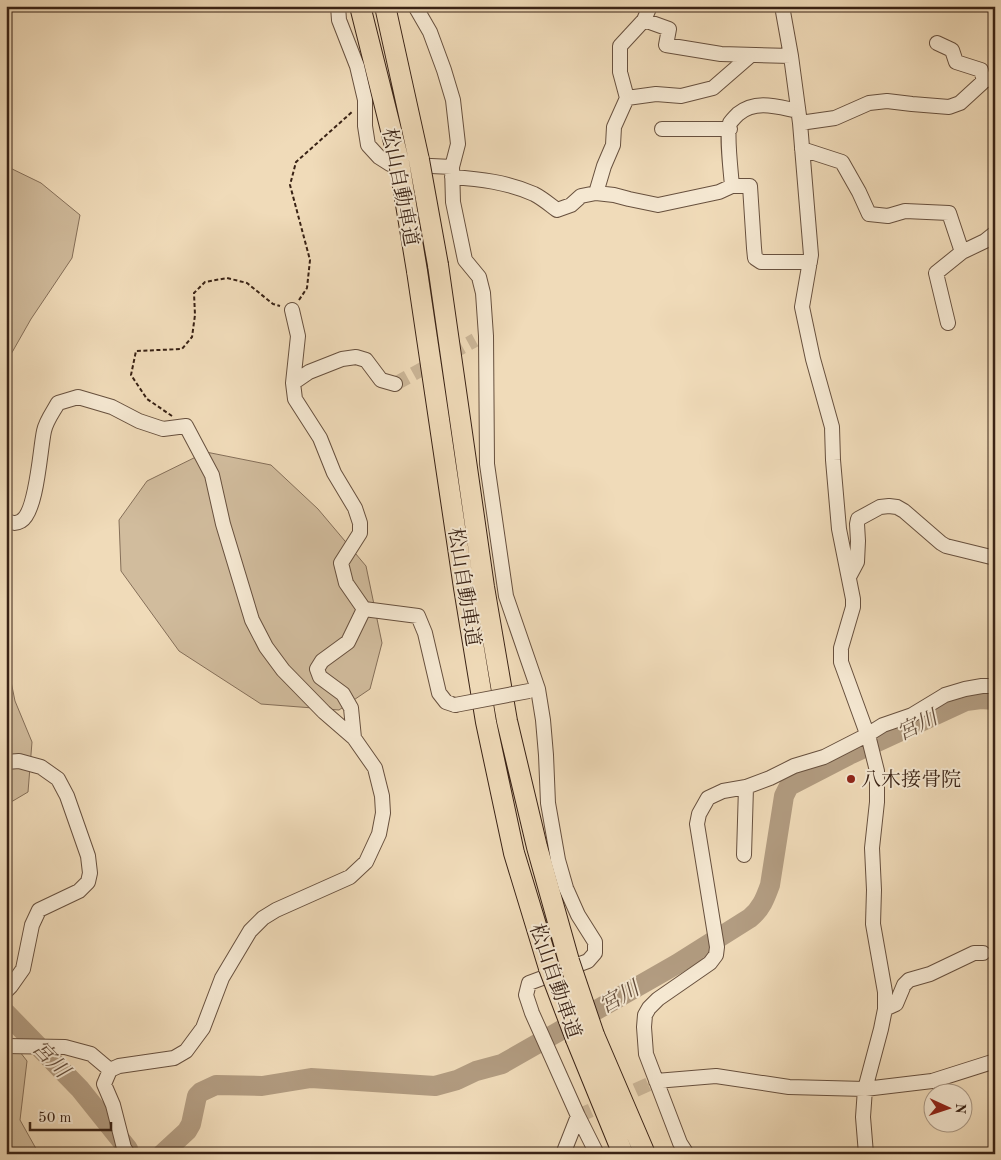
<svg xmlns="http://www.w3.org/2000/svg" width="1001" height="1160" font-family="'Old Standard TT','Noto Serif JP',serif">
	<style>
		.green { fill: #d1bc9d; stroke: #856f59 }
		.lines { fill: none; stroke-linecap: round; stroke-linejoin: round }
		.river { stroke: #b29c81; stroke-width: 20 }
		.minor-tunnel { stroke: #cbb698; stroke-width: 14; stroke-dasharray: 14 7; stroke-linecap: butt }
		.minor-casing { stroke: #67503e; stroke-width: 16 }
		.highway-casing { stroke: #392215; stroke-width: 22 }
		.path { stroke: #392215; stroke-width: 2; stroke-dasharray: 4 2.5; stroke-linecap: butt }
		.minor { stroke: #f5e8d2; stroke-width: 14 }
		.highway { stroke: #f0dbb9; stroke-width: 20 }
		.minor-bridge-casing { stroke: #67503e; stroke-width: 16; stroke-linecap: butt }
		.highway-bridge-casing { stroke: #392215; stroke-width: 22; stroke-linecap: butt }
		.minor-bridge { stroke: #f5e8d2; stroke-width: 14 }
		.highway-bridge { stroke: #f0dbb9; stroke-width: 20 }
		.poi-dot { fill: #8f2418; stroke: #f5e8d2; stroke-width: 2 }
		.labels { text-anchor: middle; stroke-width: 4; stroke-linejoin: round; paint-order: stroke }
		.street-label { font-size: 20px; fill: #392215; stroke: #f5e8d2 }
		.poi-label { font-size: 20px; fill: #392215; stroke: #f5e8d2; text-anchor: start }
		.water-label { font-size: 21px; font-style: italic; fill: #634d3b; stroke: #f5e8d2 }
	</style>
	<rect width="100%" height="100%" fill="#f0dbb9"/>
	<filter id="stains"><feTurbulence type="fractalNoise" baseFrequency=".004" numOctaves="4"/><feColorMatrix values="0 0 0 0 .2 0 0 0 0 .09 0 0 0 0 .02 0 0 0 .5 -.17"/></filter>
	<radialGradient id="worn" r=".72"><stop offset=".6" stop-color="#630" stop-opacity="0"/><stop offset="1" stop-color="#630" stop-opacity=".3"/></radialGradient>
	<path class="green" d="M6 166 41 183 80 215 72 258 31 319 6 363Z
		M206 452 271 465 318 509 366 566 382 643 370 689 339 710 261 704 179 651 121 571 119 520 147 481Z
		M6 657 15 701 32 742 28 792 6 805Z
		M6 1034 27 1061 20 1120 39 1154H6Z"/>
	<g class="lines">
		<path class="river" d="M6 1013 80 1089 128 1149
			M162 1154 187 1131 191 1124 197 1096 201 1092 216 1085 262 1086 311 1078 435 1086 457 1080 476 1071 502 1064 677 964 750 918C761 909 765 899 770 885L784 796 789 786 849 755 966 701 981 699 995 700"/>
		<path class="minor-tunnel" d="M395 384 475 340
			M578 1116 656 1081"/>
		<defs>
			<path id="minor" d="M338 6 339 20 357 66 365 100V126L368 145 379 157 390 164 452 167
				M415 6 430 32 444 70 453 100 458 144 452 167 453 202 465 260 479 277 483 293 486 336 487 464 506 596 538 689 543 720 546 755 548 803 558 860 566 888 578 915 595 942V953L588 961 529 983 526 995 532 1013 578 1116 597 1154
				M782 6 791 56 800 123 811 255 802 307 813 359 832 427 833 460 839 529 853 599V607L841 648V662L869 739 877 771V802L872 848 874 890 873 924 885 992V1009L881 1029 865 1089 863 1117 866 1154
				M644 20 669 29 666 45 721 54 791 56
				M937 43 952 50 956 62 981 70 984 81
				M627 98 620 72V46L644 20 650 6
				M800 123 835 118 869 103 887 101 912 104 949 107 960 103 984 81 995 77
				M662 129H730
				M802 149 842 162 859 192 869 214 888 216 905 211 949 213 962 252
				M452 177C480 179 507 182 534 194 542 198 549 204 557 210L571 205 581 196 596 193 614 195 629 199 658 205 719 192 732 186C731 173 726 133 730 123 732 120 736 116 738 114 756 99 778 107 798 111
				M732 186H750L754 248 755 258 761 262H810
				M596 193 604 166 613 145 614 127 627 98 656 94 681 96 713 88 751 55
				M292 310 298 336 293 383 295 399 320 438 334 473 355 508 360 523V533L341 563 346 583 364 609 418 616 425 633 439 693 446 702 455 705
				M948 323 936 273 962 252 985 241 995 233
				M293 383 309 372 342 359 356 357 366 360 381 380 395 384
				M6 521C12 523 16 524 21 521 37 512 40 449 44 431 46 421 53 412 58 403L78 397 112 407 139 421 163 429 186 426 212 475 223 524 252 620 266 647 283 670 324 712 354 738 375 768 382 796 383 813 379 834 366 862 350 877 276 910 263 918 250 931 222 978 203 1028 186 1051 174 1058 119 1066 110 1070 104 1084 113 1105 124 1148 128 1154
				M849 577 857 562 858 541 857 524 858 519 880 507 889 506 897 507 904 511 941 543 946 546 995 558
				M354 738 351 708 343 694 320 677 317 669 322 661 348 642 364 609
				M6 762 19 761 41 767 58 779 67 796 88 856 90 873 88 882 79 891 39 910 32 925 23 969 11 986 6 991
				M744 855 746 787
				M885 1009 896 1004 904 985 909 980 930 974 974 953H983
				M6 1046 65 1047 91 1054 110 1070
				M656 1081 716 1076 789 1087 865 1089 932 1081 995 1061
				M563 1154 578 1116
				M687 1154 680 1143 646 1054 644 1027 645 1015 649 1008 658 999 710 963 716 955 717 947 697 824 699 814 708 798 723 791 746 787 770 778 794 766 824 757 867 735 883 725 912 715 945 695 965 689 982 686H995"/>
			<path id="highway" d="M360 6 399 162
				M385 6 419 160
				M438 265 484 587 507 721 537 847 569 961
				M417 271 464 588 486 722 514 853 549 968
				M594 1035 645 1154
				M576 1039 623 1154"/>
		</defs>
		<use href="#minor" class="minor-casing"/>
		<use href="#highway" class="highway-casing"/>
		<path class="path" d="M299 300 307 288 310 260 290 185 296 162 352 112
			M172 416 147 399 131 375 136 351 182 349 192 337 195 315 194 293 205 282 227 278 247 283 273 304 280 306"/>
		<use href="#minor" class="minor"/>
		<use href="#highway" class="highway"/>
		<defs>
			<path id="minor-bridge" d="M455 705 529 691"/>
			<path id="highway-bridge" d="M419 160 438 265
				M399 162 417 271
				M569 961 594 1035
				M549 968 576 1039"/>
		</defs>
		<use href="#minor-bridge" class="minor-bridge-casing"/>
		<use href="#highway-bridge" class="highway-bridge-casing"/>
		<use href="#minor-bridge" class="minor-bridge"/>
		<use href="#highway-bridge" class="highway-bridge"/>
	</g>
	<circle class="poi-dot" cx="851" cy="779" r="5"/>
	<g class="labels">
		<g class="street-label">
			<text transform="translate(401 187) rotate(79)" y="7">松山自動車道</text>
			<text transform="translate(465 587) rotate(81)" y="7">松山自動車道</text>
			<text transform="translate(556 981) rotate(71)" y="7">松山自動車道</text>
		</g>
		<g class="poi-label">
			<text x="861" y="786">八木接骨院</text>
		</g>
		<g class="water-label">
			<text transform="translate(917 725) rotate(-26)" y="7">宮川</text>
			<text transform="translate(619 997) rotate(-30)" y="7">宮川</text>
			<text transform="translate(51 1059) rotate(46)" y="7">宮川</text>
		</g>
	</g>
	<rect width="1001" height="1160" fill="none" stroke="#f0dbb9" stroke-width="25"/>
	<rect x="8" y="8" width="986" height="1145" fill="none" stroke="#392215" stroke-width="2.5"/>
	<rect x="12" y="12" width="976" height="1135" fill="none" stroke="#392215"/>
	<g transform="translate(948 1108) rotate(93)"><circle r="24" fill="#f5e8d2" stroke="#aa9986"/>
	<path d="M0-4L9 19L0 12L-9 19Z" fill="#8f2418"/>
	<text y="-8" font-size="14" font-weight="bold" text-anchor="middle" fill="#392215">N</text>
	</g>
	<path d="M30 1122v8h81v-8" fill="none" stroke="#392215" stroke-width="2.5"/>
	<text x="38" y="1122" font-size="15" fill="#392215" stroke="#f5e8d2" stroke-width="4" paint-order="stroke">50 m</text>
	<rect width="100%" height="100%" filter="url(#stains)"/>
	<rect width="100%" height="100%" fill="url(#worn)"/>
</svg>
